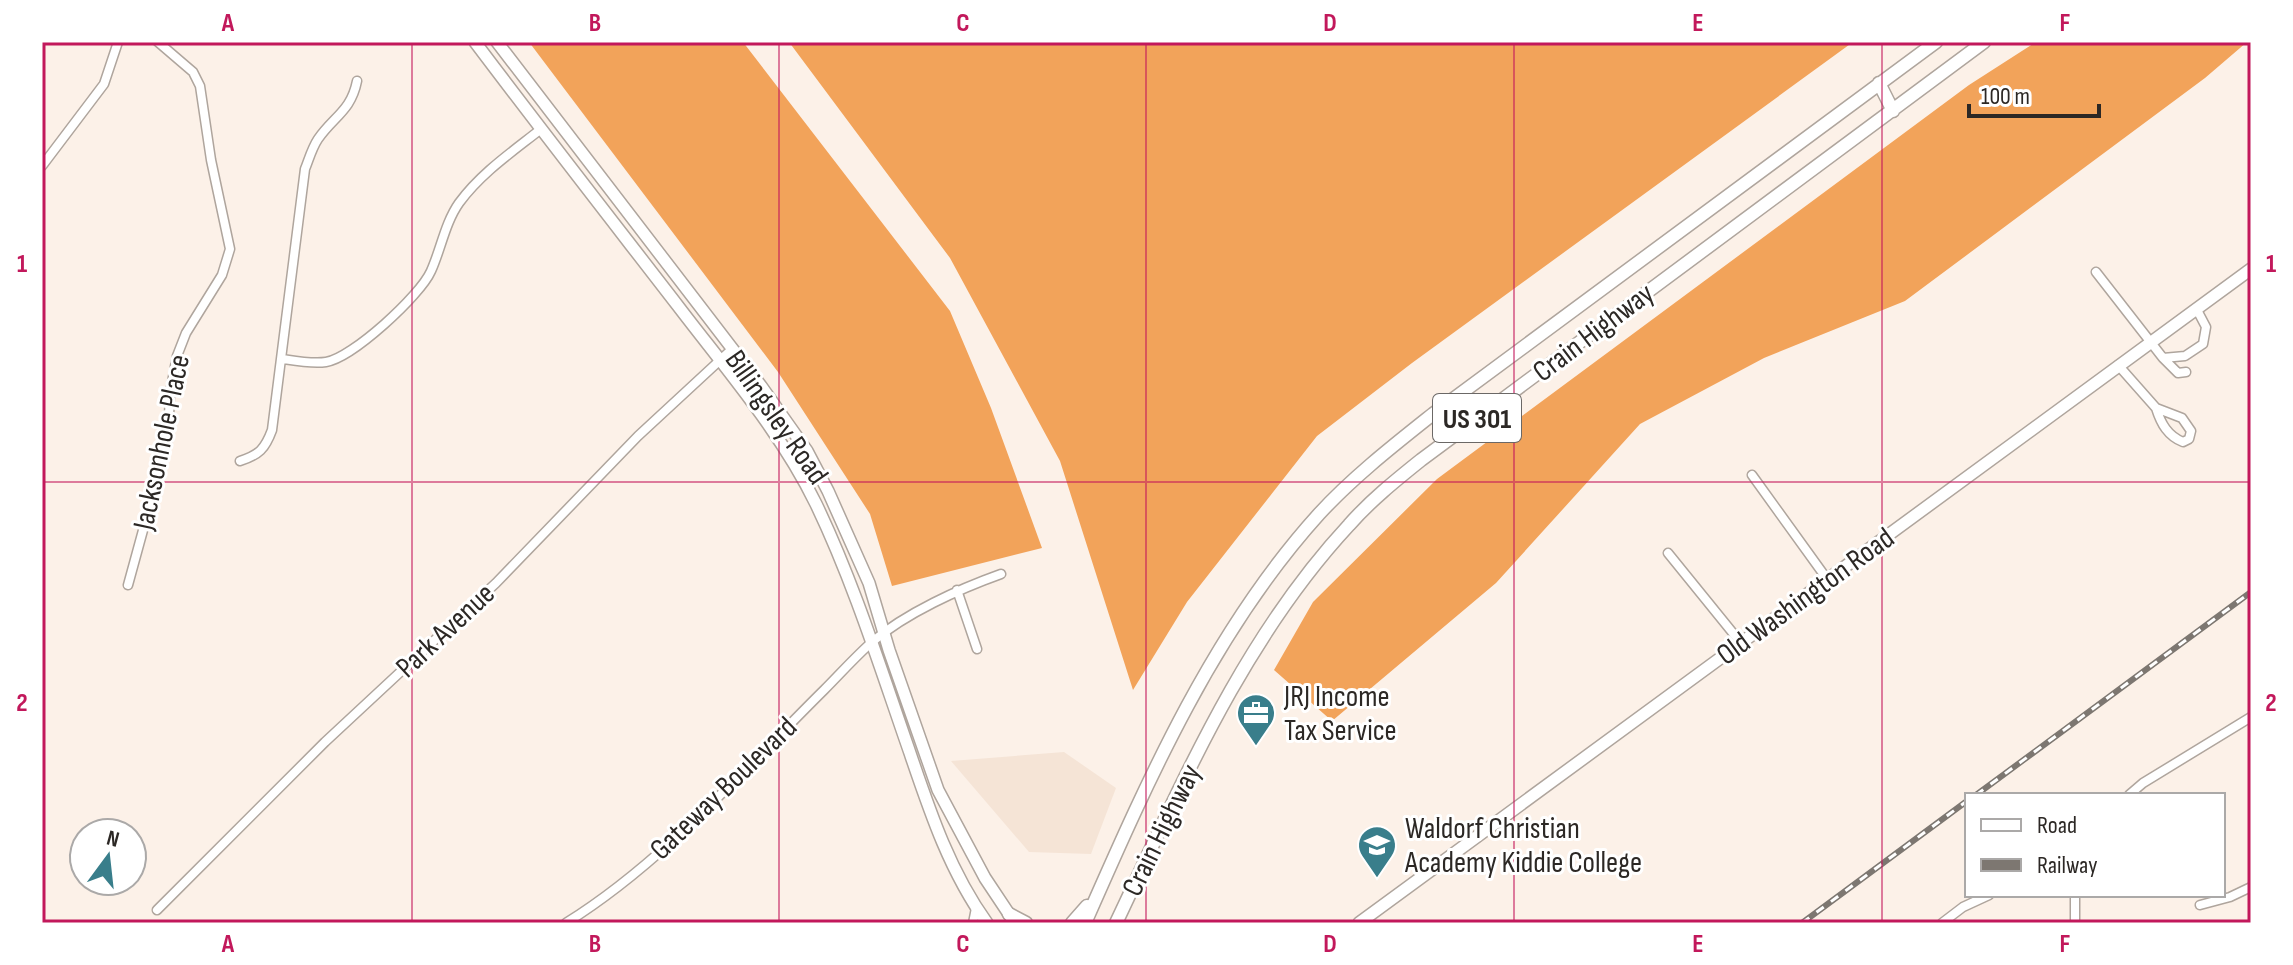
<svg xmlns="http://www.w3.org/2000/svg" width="2293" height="965" font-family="'Sofia Sans Condensed',sans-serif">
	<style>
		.built { fill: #f5e4d6 }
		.forest { fill: #f2a35a }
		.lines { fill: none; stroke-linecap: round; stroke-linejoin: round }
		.minor-casing { stroke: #afa59d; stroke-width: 11 }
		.major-casing { stroke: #afa59d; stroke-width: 14 }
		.highway-casing { stroke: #afa59d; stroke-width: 15 }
		.minor { stroke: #fff; stroke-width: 8 }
		.major { stroke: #fff; stroke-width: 11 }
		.highway { stroke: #fff; stroke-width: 12 }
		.rail-casing { stroke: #7d7771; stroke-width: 6 }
		.rail { stroke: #fff; stroke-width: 3; stroke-dasharray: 9; stroke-linecap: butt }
		.grid { fill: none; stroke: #c2185b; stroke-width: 2; stroke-opacity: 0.55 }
		.labels { text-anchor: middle; stroke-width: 6; stroke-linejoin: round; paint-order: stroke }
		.shield { fill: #fff; stroke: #6b6866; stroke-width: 2 }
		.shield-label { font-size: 28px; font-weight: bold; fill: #2c2825 }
		.street-label { font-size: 30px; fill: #2c2825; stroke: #fff }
		.poi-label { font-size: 30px; fill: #2c2825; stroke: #fff; text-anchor: start }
		.neatline { fill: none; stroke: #c2185b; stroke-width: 3 }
		.grid-label { font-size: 26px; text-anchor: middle; font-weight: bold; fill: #c2185b }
	</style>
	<rect width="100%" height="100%" fill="#fcf1e8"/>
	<path class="built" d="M1064 752 1116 788 1091 854 1029 852 951 761Z"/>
	<path class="forest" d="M529 42H743L950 311 991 408 1042 548 892 586 870 514 778 372Z
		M789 42H1853L1412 363 1317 436 1187 602 1133 690 1060 461 950 258Z
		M2036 42H2247L2205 78 1905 301 1764 358 1640 424 1496 583 1332 721 1274 670 1313 602 1437 479 1969 85Z"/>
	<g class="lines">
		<defs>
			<path id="minor" d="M42 166 104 84 118 42
				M2096 272 2163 358 2185 356 2203 344 2206 327 2196 308
				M2163 358 2178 373 2186 372
				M283 359C296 361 312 364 326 362 352 358 420 296 431 271 441 249 445 223 459 203 481 173 512 152 541 129
				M2118 365 2156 408
				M2156 408 2182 418 2191 431 2189 439 2183 442C2168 436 2161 424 2156 408Z
				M240 461C259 455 265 449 272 430L305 169C309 159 312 148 318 139 334 116 351 111 357 81
				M1752 475 1827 579
				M1668 553 1741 643
				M128 585 168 439 170 393 177 356 186 333 222 275 230 249 211 160 200 86 193 72 158 42
				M957 590 977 649
				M2129 795 2143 783 2251 717
				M2075 895V923
				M2200 905 2230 897 2251 887
				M157 910 325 742 496 583 638 436 731 350
				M566 923C664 862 743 770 824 690 840 674 855 657 872 642 906 613 959 589 1001 574
				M973 923 976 908
				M1942 923 1963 907 1989 895"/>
			<path id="major" d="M475 42C542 131 610 218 678 306 726 369 781 432 816 504 854 583 881 670 910 753 930 812 950 872 987 923
				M497 42 761 386 807 451 828 491 869 583 889 650 938 790 985 878 1013 920
				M1359 923 2251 269"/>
			<path id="highway" d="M1879 83 1893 111
				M1009 914 1026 923
				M1072 923 1087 906
				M1085 923C1148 780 1213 631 1319 514 1353 477 1394 445 1433 414L1936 42
				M1116 923C1182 784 1243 639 1349 525 1370 501 1396 480 1421 460L1984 42"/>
		</defs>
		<use href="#minor" class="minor-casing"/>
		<use href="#major" class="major-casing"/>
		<use href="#highway" class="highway-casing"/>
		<use href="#minor" class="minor"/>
		<use href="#major" class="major"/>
		<use href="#highway" class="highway"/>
		<defs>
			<path id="rail" d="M1976 795 2251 592
				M1802 923 1967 801"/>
		</defs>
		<use href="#rail" class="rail-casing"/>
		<use href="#rail" class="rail"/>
	</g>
	<path class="grid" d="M412 42V923M779 42V923M1146 42V923M1514 42V923M1882 42V923M42 482H2251"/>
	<defs>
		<symbol id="office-pin" viewBox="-11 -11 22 30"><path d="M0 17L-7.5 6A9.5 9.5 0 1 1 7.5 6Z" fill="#397e8b" stroke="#fff"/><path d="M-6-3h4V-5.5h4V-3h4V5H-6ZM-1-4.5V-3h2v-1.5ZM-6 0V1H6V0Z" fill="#fff"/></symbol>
		<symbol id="school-pin" viewBox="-11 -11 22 30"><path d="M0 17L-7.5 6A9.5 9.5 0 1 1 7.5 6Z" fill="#397e8b" stroke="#fff"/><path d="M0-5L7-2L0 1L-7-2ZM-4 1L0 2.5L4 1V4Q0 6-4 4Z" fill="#fff"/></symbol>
	</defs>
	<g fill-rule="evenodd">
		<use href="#office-pin" x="1234" y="691" width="44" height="60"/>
		<use href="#school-pin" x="1355" y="823" width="44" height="60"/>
	</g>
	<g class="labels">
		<rect class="shield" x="1433" y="394" width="88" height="48" rx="6"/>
		<g class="shield-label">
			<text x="1477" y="428">US 301</text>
		</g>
		<g class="street-label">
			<text transform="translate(1593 332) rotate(-37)" y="10">Crain Highway</text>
			<text transform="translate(777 417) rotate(55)" y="10">Billingsley Road</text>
			<text transform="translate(161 442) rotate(-78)" y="10">Jacksonhole Place</text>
			<text transform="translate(1805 596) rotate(-36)" y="10">Old Washington Road</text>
			<text transform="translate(445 630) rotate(-43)" y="10">Park Avenue</text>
			<text transform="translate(723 788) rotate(-44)" y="10">Gateway Boulevard</text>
			<text transform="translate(1161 830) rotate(-64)" y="10">Crain Highway</text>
		</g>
		<g class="poi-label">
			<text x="1284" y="706">JRJ Income<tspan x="1284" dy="34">Tax Service</tspan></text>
			<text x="1405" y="838">Waldorf Christian<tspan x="1405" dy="34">Academy Kiddie College</tspan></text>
		</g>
	</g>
	<rect width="2293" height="965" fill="none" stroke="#ffffff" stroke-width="88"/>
	<rect x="1965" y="793" width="260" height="104" fill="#ffffff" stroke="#aba9a8" stroke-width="2"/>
	<rect x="1981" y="819" width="40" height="12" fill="#ffffff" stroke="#aba9a8" stroke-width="2"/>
	<text x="2037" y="833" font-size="24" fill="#2c2825">Road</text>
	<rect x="1981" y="859" width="40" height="12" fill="#7d7771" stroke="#aba9a8" stroke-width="2"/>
	<text x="2037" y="873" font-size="24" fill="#2c2825">Railway</text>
	<g transform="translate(108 857) rotate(15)"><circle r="38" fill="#ffffff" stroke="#aba9a8" stroke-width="2"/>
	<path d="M0-6L14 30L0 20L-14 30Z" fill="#397e8b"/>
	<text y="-12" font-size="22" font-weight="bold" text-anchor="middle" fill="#2c2825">N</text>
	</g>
	<path d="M1969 104v12h130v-12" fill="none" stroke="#2c2825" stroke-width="4"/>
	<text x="1981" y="104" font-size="24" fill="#2c2825" stroke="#ffffff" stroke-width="6" paint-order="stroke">100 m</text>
	<rect x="44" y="44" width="2205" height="877" class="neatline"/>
	<g class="grid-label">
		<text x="228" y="31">A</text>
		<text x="595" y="31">B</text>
		<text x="963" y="31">C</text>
		<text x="1330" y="31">D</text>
		<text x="1698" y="31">E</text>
		<text x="2065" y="31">F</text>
		<text x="22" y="272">1</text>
		<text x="2271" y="272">1</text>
		<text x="22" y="711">2</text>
		<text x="2271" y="711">2</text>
		<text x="228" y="952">A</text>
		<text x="595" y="952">B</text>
		<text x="963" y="952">C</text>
		<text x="1330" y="952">D</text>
		<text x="1698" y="952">E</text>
		<text x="2065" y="952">F</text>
	</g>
</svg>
